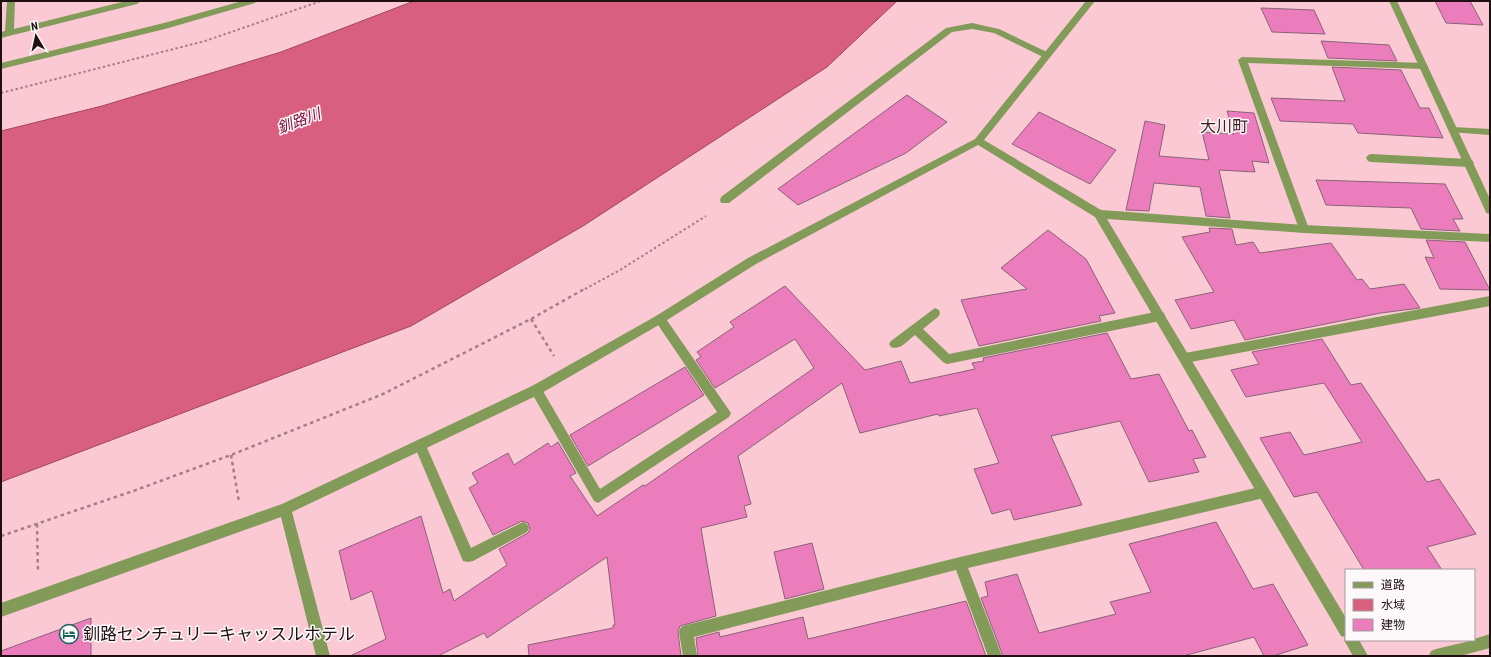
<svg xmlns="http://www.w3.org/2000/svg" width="1491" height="657" font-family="'Roboto Condensed','Noto Sans JP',sans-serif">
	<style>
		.water { fill: #d85f7f; stroke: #a1475f }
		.building { fill: #eb7dbd; stroke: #896377 }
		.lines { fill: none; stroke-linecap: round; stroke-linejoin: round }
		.path-far1 { stroke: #a37f86; stroke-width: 2; stroke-dasharray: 2.5 2.5; stroke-linecap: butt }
		.path { stroke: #a37f86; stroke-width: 2.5; stroke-dasharray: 3.5 3.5; stroke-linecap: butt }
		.service { fill: #829b58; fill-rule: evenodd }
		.minor { fill: #829b58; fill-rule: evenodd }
		.tertiary { fill: #829b58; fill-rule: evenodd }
		.labels { text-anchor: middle; stroke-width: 3; stroke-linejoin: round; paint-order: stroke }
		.water-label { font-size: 15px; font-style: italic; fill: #800d3a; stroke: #fdf8f9 }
		.quarter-label { font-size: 16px; fill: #411c25; stroke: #fdf8f9 }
		.near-poi-label { font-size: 17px; fill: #201013; stroke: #fdf8f9; text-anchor: start }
	</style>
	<rect width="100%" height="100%" fill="#fbc9d3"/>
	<path class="water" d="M414 1H897L827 67 583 226 411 326 1 482V131L102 106 281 52Z"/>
	<path class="building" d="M1435 1H1470L1483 25 1446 23Z
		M1261 8 1314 10 1325 34 1272 32Z
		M1321 41 1389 45 1397 61 1328 58Z
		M1332 67 1401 70 1420 108H1429L1443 138 1358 133 1353 124 1280 121 1271 98 1345 101Z
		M907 95 947 122 906 153 798 205 778 189Z
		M1227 111 1254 113 1269 163 1252 161 1255 172 1219 170 1230 218 1206 216 1200 187 1154 183 1149 211 1126 210 1145 121 1165 125 1159 156 1209 160 1202 132 1234 134Z
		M1039 112 1116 150 1090 184 1012 144Z
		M1316 180 1445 184 1463 219H1453L1460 231 1421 229 1411 208 1326 205Z
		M1209 228 1232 229 1236 245 1253 242 1260 253 1331 243 1357 280 1362 279 1370 289 1404 284 1420 308 1381 313 1245 340 1234 320 1191 329 1175 300 1214 292 1182 237 1210 232Z
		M1048 230 1086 259 1115 313 1099 316 1101 321 979 346 961 300 1027 289 1001 268Z
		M1426 240 1465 242 1490 290 1440 289 1425 257 1434 258Z
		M785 286 865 370 901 361 910 383 975 369 972 363 984 361 983 358 1107 333 1131 379 1159 374 1189 431 1192 430 1206 457 1193 459 1199 472 1149 482 1120 421 1051 436 1082 505 1014 520 1010 509 992 514 974 469 999 463 977 408 939 416 938 414 860 433 842 383 738 456 751 504 744 506 747 517 701 528 716 616 680 626 678 632 681 656H529L528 645 613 628V625H615L607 557 487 638 484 633 438 656H350L386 639 372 591 351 600 339 551 421 516 443 593 450 589 454 601 507 565 499 549 528 533 530 529 528 523 522 521 493 535 469 488 478 483 472 473 508 453 514 465 548 443 551 447 558 442 576 473 570 476 597 516 643 485 645 486 814 368 795 339 715 388 696 360 701 357 697 352 734 327 730 322Z
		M1322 339 1351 385 1361 383 1427 482 1439 479 1476 534 1427 547 1442 570H1364L1317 492 1294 497 1260 438 1290 432 1304 455 1362 442 1324 383 1246 397 1231 370 1259 364 1252 352Z
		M685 367 704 395 588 466 570 435Z
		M1216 522 1253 589 1273 584 1308 645 1273 656H1264L1254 637 1183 656H1003L981 598 988 596 985 582 1017 574 1039 633 1116 614 1110 602 1151 592 1129 544Z
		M812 543 824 589 785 599 774 552Z
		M966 601 986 656H698L696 638 719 632 720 637 803 617 808 639Z
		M91 618V656H1V651Z"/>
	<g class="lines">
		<path class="path-far1" d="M1 93 205 41 321 1
			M585 289 620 270 706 216"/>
		<path class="path" d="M531 319 554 356
			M231 455 239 502
			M37 524 38 573
			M1 536 136 490 231 455 383 394 531 319 586 288"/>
		<path class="service" d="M242 1H256L255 3 165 29 1 69V63L164 23Z
			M972 23 999 29 1049 53 1050 55 1049 57H1043L994 33 972 29 952 32 729 203H721L720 200 721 197 946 28Z
			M1242 57 1424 63 1428 66 1424 69 1248 63 1309 229 1308 232H1300L1299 229 1238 60Z
			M1453 127 1490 129V135L1450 132 1448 130 1450 128Z
			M1371 154 1469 159 1472 160 1474 163 1472 166 1469 167 1371 162 1368 161 1366 158 1368 155Z
			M1490 296V306L1185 363 1181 361 1179 358 1181 355 1185 353Z
			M935 308 939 310 940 313 939 316 923 329 949 354 1160 311 1164 313 1165 316 1164 319 1160 321 947 364 943 362 915 335C908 340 900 351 891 347L889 344 891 341Z
			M660 314 664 316 731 413 729 417 598 503 594 501 530 390 532 386 536 385 540 386 600 489 717 412 656 322 655 319 656 316Z
			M420 439 424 441 471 548 523 522 527 524 529 528 527 532 473 561 468 562 463 561 414 445 416 441Z
			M1264 486 1268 488 1270 492 1268 496 1264 498 968 568 1002 656H988L956 570 694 637 697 656H683L679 632 681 627 686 625 960 557Z"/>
		<path class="minor" d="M7 1H15L14 29 126 1H141L137 4 1 38V32L5 31Z
			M1086 1H1095L984 140 1101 210 1304 225 1490 234V242L1304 233 1107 219 1346 618V640H1359L1368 656H1353L1344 640 1345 637 1341 636 1095 217 978 145 756 264 664 322 540 394 292 512 330 656H316L281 517 1 617V603L282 504 532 386 656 316 748 258 975 139Z
			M1389 1H1397L1490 199V214L1486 213 1485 210Z"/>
		<path class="tertiary" d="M1490 634V648L1460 656H1429L1431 651 1436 649 1474 640V639Z"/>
	</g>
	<defs>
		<symbol id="hotel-ring" viewBox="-11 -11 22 22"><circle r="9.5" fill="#fdf8f9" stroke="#19655d" stroke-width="1.5"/><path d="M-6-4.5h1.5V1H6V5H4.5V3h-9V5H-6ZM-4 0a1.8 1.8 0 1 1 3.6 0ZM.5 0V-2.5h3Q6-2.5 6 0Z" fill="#19655d"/></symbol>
	</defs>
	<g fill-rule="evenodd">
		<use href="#hotel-ring" x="58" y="623" width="22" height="22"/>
	</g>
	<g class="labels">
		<g class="water-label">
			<text transform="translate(299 121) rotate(-21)" y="5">釧路川</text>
		</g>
		<g class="quarter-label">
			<text x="1224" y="132">大川町</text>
		</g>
		<g class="near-poi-label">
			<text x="83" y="640">釧路センチュリーキャッスルホテル</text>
		</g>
	</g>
	<rect width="1491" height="657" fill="none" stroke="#201013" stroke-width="4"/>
	<rect x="1345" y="569" width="130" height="72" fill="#fdf8f9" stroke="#a59b9d"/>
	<rect x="1353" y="582" width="20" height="6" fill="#829b58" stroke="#a59b9d"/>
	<text x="1381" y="589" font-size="12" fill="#201013">道路</text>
	<rect x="1353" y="599" width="20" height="12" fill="#d85f7f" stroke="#a59b9d"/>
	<text x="1381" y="609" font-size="12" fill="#201013">水域</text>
	<rect x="1353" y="619" width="20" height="12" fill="#eb7dbd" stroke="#a59b9d"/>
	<text x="1381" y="629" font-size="12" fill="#201013">建物</text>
	<g transform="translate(36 36) rotate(351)" stroke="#fdf8f9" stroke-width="3" paint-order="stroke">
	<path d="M0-3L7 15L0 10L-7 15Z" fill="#201013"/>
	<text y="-6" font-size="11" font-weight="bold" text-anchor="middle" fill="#201013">N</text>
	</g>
</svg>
